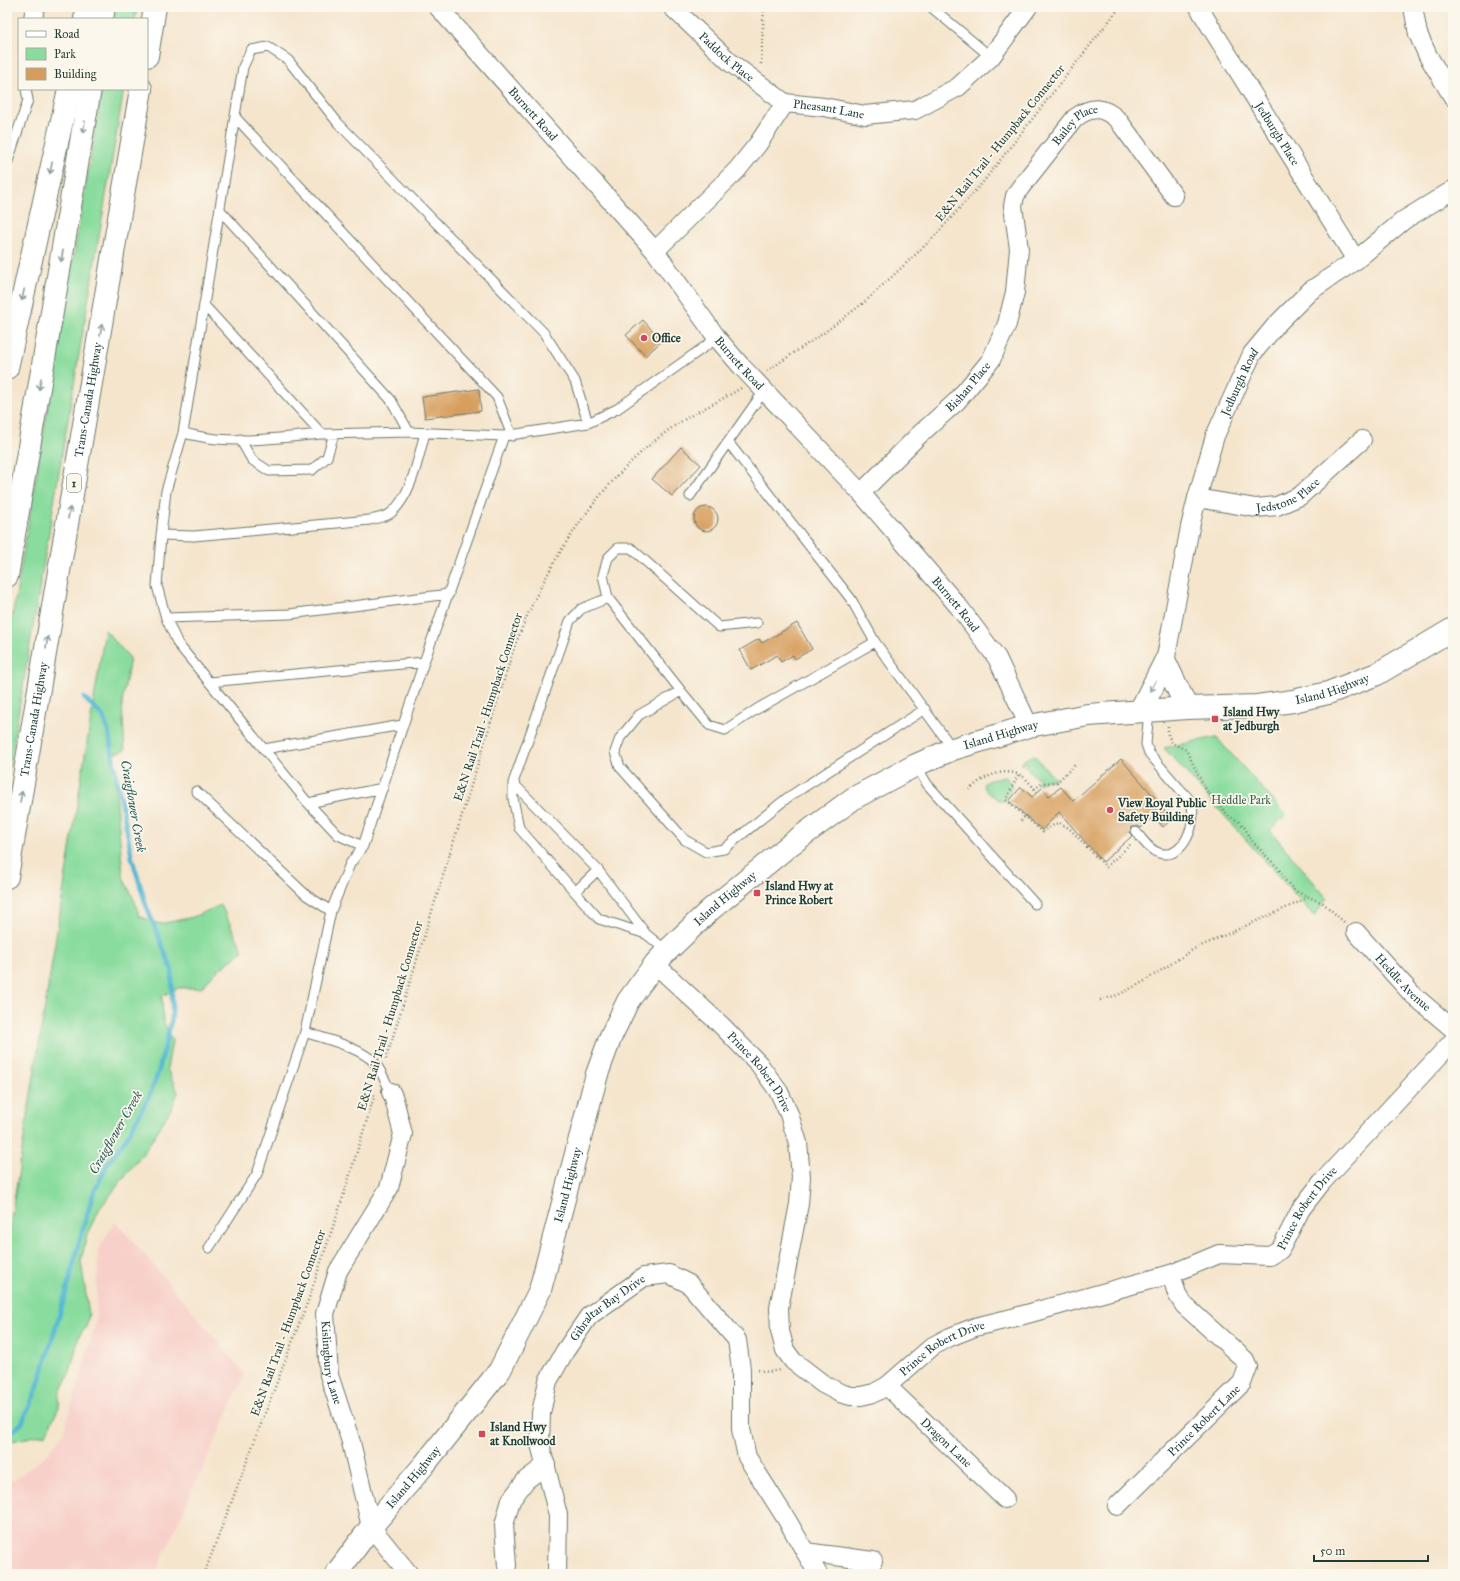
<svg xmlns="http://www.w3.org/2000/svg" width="1460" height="1581" font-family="'IM FELL Great Primer',serif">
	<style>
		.built { fill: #f7d0c9 }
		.green { fill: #89dc9e; stroke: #548c69 }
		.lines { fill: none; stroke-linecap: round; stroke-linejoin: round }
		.stream { stroke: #55b8d4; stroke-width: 4.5 }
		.building { fill: #d79d5c }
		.service-casing { stroke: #6a786a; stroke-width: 11 }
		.minor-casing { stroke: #6a786a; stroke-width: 20 }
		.secondary-casing { stroke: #6a786a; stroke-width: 24 }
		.motorway-casing { stroke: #6a786a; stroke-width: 24 }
		.path { stroke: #6a786a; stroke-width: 2.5; stroke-dasharray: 1 3; stroke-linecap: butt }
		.service { stroke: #fff; stroke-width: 9 }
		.minor { stroke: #fff; stroke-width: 18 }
		.secondary { stroke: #fff; stroke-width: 22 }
		.motorway { stroke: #fff; stroke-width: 22 }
		.oneway { stroke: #8f9e9a }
		.poi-dot { fill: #d1495b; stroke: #fbf7ec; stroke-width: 1.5 }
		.labels { text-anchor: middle; stroke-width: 3.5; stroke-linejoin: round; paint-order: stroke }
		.shield { fill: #fbf7ec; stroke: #61756b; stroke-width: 1 }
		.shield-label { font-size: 11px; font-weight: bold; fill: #1f3d34 }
		.street-label { font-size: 12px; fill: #1f3d34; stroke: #fbf7ec }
		.poi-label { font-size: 12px; font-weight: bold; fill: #1f3d34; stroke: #fbf7ec; text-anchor: start }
		.park-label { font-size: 12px; fill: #345d49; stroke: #fbf7ec }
		.water-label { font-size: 13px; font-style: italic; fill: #2c5c5c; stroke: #fbf7ec }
	</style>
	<rect width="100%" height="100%" fill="#fbf7ec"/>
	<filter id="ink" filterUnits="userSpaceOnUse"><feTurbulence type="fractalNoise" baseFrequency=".025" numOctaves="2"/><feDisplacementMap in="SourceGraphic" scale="8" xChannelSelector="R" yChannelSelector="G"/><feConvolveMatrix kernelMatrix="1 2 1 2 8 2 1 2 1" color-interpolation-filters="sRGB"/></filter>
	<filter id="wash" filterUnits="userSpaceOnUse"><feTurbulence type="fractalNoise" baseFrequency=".012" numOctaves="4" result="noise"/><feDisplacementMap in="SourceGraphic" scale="16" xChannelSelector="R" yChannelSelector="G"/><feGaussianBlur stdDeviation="0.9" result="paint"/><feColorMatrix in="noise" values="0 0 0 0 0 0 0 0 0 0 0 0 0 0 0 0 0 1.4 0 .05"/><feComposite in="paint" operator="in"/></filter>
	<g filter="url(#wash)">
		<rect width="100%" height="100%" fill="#f5e5cd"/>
		<path class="built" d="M115 1222 144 1254 245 1374 155 1574H7V1482L16 1479 48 1454 64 1432 96 1321 98 1250Z"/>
		<path class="green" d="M116 7H137L135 19H114Z
			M102 89H124L7 780V648Z
			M105 630 130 658 122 703 125 750 113 754 123 877 136 904 139 916 160 924 193 917 221 905 243 951 216 972 201 988H178L162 996 163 1020 172 1041 167 1069 178 1092 172 1107 147 1148 100 1208 87 1234 81 1261 89 1315 86 1327 79 1336 70 1372 60 1392 59 1407 46 1434 7 1442V1244Z
			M1216 737 1286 815 1270 830 1327 898 1314 916 1164 748Z
			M1034 755 1056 780H1047L1038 784 1036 782 1040 778 1039 776 1036 778 1025 766 1028 764 1026 762 1022 765 1020 763 1027 758Z
			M1006 777 1012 785 1004 801H1000L986 791 983 784 989 780Z"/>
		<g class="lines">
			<path class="stream" d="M7 1436 22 1423 37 1389 66 1293 79 1242 93 1194 108 1163 128 1135 148 1099 158 1073 172 1018V970L146 905 132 858 108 730 103 716 84 698"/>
		</g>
		<g id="blocks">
			<path class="building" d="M643 320 662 341 645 356 626 335Z
				M479 389 481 411 425 418 422 397Z
				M681 447 701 465 672 496 652 479Z
				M694 519a12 12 0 1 1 24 0a12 12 0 1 1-24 0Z
				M797 623 812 649 795 659 793 655 781 662 777 655 751 670 740 650 759 639 762 643Z
				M1121 759 1164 808 1163 809 1172 819 1163 827 1154 816 1141 828 1138 826 1132 827 1130 833 1132 836 1103 862 1059 812 1042 830 1009 801 1021 787 1032 797 1042 788 1049 796 1061 787 1073 801Z"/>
		</g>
	</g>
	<g filter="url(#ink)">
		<use href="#blocks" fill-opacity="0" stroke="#6a786a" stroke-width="1"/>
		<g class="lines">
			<defs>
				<path id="service" d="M931 7 991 57
					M236 118 497 397 512 436
					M7 164 28 100 26 89
					M220 210 391 400 409 432
					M204 305 322 434 409 432 504 436 588 423 617 409 717 338
					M183 433C194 435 205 438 217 439 252 442 287 437 322 434
					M240 439 252 460 269 471 312 470 327 457 334 434
					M728 442 851 599 875 642 953 749
					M690 496 764 391
					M161 535 194 536 370 520C377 518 386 517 391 513 412 495 418 458 425 433
					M608 598 581 609 570 621 513 783V798L519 828 575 892 599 919 646 934
					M166 618 289 614 449 594
					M757 623 719 627 631 548H618L608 558 603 575 608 598 681 691 709 725 725 730 757 709 875 642
					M209 682 424 662
					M681 691 639 715 620 738 615 752 620 767 685 840 706 852 724 849 787 798 925 709
					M264 749 402 725
					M916 765 927 784 1035 904
					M513 783 598 870 646 934 667 951
					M196 791 306 895 331 911
					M308 803 383 788
					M1136 832C1143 840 1149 850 1159 853 1184 861 1198 821 1191 803 1189 797 1183 793 1179 788 1169 777 1159 765 1149 753L1146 744 1149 711
					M363 846 338 835 308 803 178 644 166 618 157 586 161 535 166 491 183 433 243 67 251 50 268 47 288 60 338 123 544 333 575 381 588 423
					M575 892 598 870
					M305 1032C325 1039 359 1047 374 1062 382 1071 385 1082 391 1092
					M209 1248 257 1174 305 1032 331 911 350 864 363 846 424 662 504 436"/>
				<g id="minor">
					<path id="s1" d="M438 7 655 251 717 338 741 366 861 493 959 607 997 658 1029 726"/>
					<path id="s2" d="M672 7 731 63 785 103"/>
					<path id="s3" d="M1199 7 1202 13 1356 260"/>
					<path d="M1413 7 1418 34 1428 56 1453 97"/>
					<path d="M33 19 35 7"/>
					<path id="s4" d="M655 251 737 170 758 144 785 103 824 107 865 115 915 110 958 87 991 57 1028 7"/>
					<path id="s5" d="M861 493 918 436 957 401 991 360 1007 324 1015 292 1019 249 1013 206 1015 196 1020 188 1075 118C1091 106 1103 106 1118 120L1174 196"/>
					<path id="s6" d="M1197 498 1256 508 1277 506 1300 496 1362 440"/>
					<path id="s7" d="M1165 662 1190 527 1197 498 1215 436 1252 354 1276 325 1310 291 1356 260 1404 220 1453 190"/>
					<path id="s8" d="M1356 932 1412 994 1453 1029"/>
					<path id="s9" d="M655 964 722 1026 759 1064 779 1092 789 1114 798 1143 801 1177 799 1204 779 1308 780 1331 785 1350 793 1361 823 1384 840 1393 851 1396H861L874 1393 887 1386 933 1346 950 1337 975 1327 1016 1317 1171 1274 1219 1254 1270 1256 1280 1250 1301 1209 1322 1182 1453 1041"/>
					<path id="s10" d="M391 1092 394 1099 403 1134 389 1188 338 1271 325 1314 329 1375 351 1442 371 1527 409 1574"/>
					<path id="s11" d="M887 1386 1005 1499"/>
					<path id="s12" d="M1117 1506 1242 1383 1248 1367 1245 1360 1184 1305 1177 1294 1171 1274"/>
					<path d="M805 1552 873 1561"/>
					<path d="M507 1566 504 1525 511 1500 526 1480 546 1465"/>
					<path id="s13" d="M557 1574 558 1515 540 1444 541 1413 548 1381 565 1351 589 1316 644 1277 669 1274 689 1284 737 1340 741 1369V1429L747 1457 787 1520 818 1574"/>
				</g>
				<g id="secondary">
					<path d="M1165 662 1187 708"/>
					<path d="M1140 711 1165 662"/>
					<path id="s14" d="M336 1574 371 1527 424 1465 500 1370 540 1290 597 1074 611 1036 628 1001 655 964 667 951 710 910 791 844 854 798 916 765 953 749 1029 726 1088 715 1187 708 1257 706 1293 701 1328 693 1377 674 1453 629"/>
				</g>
				<g id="motorway">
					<path d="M85 19 88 7"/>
					<path d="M102 19 104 7"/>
					<path d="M147 56 155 7"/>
					<path d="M7 368 69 89"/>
					<path d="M7 576 90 89"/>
					<path id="s15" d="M7 877 141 89"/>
				</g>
			</defs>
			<use href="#service" class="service-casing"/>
			<use href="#minor" class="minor-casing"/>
			<use href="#secondary" class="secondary-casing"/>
			<use href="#motorway" class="motorway-casing"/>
			<path class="path" d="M761 64 764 7
				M767 371 825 332 866 301 933 238 983 182 1120 7
				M1168 726V735L1172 743 1186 750 1206 790 1229 816 1239 822 1245 828 1251 840 1278 868 1286 881 1295 891 1323 903 1344 922
				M1018 775 1006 800 1043 832 1055 824 1059 823 1069 828 1106 867 1132 843
				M1034 789 1043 783 1057 782 1076 764
				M969 790C982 777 1004 766 1022 776 1027 779 1033 787 1037 792
				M1021 821 1025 816
				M1100 1000 1118 995 1143 982 1194 949 1297 903 1307 897
				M386 1059 513 651C544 566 598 480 673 427 694 412 719 402 741 388
				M758 1370 768 1372 780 1370
				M204 1574 309 1298 342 1200 375 1094"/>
			<use href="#service" class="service"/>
			<use href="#minor" class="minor"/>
			<use href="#secondary" class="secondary"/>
			<use href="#motorway" class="motorway"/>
		</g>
		<defs><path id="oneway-shaft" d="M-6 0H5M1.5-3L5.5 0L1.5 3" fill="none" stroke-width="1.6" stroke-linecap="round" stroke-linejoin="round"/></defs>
		<g class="oneway">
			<use href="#oneway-shaft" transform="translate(84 127) rotate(99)"/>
			<use href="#oneway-shaft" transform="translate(51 168) rotate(102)"/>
			<use href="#oneway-shaft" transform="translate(62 256) rotate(100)"/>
			<use href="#oneway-shaft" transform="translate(23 295) rotate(102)"/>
			<use href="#oneway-shaft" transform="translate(101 330) rotate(-80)"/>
			<use href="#oneway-shaft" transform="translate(40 384) rotate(100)"/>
			<use href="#oneway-shaft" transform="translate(69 513) rotate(-80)"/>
			<use href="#oneway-shaft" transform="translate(47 642) rotate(-80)"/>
			<use href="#oneway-shaft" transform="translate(1153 686) rotate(118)"/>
			<use href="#oneway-shaft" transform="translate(21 797) rotate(-80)"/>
		</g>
	</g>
	<g class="poi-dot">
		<circle cx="644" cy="338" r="4"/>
		<rect x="1211" y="715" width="8" height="8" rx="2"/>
		<circle cx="1110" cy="810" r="4"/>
		<rect x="753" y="889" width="8" height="8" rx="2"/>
		<rect x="478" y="1430" width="8" height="8" rx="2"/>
	</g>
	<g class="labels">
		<rect class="shield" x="67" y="474" width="14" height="18" rx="3"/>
		<g class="shield-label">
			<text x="74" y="487">1</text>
		</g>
		<g class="street-label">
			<text dy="4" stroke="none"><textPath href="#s2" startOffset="74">Paddock Place</textPath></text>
			<text dy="4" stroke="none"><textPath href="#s4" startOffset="242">Pheasant Lane</textPath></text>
			<text dy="4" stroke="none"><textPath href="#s1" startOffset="143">Burnett Road</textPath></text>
			<text dy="4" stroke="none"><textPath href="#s5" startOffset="450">Bailey Place</textPath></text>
			<text dy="4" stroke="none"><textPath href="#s3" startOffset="149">Jedburgh Place</textPath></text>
			<text transform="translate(1000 143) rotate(-51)" y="4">E&amp;N Rail Trail - Humpback Connector</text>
			<text dy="4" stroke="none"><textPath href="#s1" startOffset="467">Burnett Road</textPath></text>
			<text dy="4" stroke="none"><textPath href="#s7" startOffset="291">Jedburgh Road</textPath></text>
			<text dy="4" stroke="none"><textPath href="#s5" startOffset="151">Bishan Place</textPath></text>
			<text dy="4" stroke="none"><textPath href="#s15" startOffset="484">Trans-Canada Highway</textPath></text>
			<text dy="4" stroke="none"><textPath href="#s6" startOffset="95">Jedstone Place</textPath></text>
			<text dy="4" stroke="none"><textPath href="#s1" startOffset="791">Burnett Road</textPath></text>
			<text dy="4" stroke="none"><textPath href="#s14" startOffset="1456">Island Highway</textPath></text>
			<text transform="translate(488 707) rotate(-72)" y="4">E&amp;N Rail Trail - Humpback Connector</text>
			<text dy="4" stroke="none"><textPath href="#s15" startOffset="160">Trans-Canada Highway</textPath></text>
			<text dy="4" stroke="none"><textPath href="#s14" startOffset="1120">Island Highway</textPath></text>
			<text dy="4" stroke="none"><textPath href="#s14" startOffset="796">Island Highway</textPath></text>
			<text dy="4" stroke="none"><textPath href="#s8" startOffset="69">Heddle Avenue</textPath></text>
			<text transform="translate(390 1016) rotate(-73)" y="4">E&amp;N Rail Trail - Humpback Connector</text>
			<text dy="4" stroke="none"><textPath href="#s9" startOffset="151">Prince Robert Drive</textPath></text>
			<text dy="4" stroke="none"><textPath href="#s14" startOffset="460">Island Highway</textPath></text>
			<text dy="4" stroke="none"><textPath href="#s9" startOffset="1038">Prince Robert Drive</textPath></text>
			<text dy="4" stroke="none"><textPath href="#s13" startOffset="292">Gibraltar Bay Drive</textPath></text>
			<text transform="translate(288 1323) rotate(-70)" y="4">E&amp;N Rail Trail - Humpback Connector</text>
			<text dy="4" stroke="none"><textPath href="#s9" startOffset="631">Prince Robert Drive</textPath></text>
			<text dy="4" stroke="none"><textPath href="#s10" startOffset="291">Kislingbury Lane</textPath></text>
			<text dy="4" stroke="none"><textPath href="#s12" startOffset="122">Prince Robert Lane</textPath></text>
			<text dy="4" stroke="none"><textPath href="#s11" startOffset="82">Dragon Lane</textPath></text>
			<text dy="4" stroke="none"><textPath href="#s14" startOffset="124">Island Highway</textPath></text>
		</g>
		<g class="poi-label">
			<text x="652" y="342">Office</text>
			<text x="1223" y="716">Island Hwy<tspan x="1223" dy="14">at Jedburgh</tspan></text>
			<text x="1118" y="807">View Royal Public<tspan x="1118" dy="14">Safety Building</tspan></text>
			<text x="765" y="890">Island Hwy at<tspan x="765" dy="14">Prince Robert</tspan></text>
			<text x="490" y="1431">Island Hwy<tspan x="490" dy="14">at Knollwood</tspan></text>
		</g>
		<g class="park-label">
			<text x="1241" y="804">Heddle Park</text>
		</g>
		<g class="water-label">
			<text transform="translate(134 806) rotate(80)" y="5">Craigflower Creek</text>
			<text transform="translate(115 1132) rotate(-60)" y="5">Craigflower Creek</text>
		</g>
	</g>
	<rect width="1460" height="1581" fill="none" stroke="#fbf7ec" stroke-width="24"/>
	<rect x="18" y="18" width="130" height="72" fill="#fbf7ec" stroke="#a3ada2"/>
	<rect x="26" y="31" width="20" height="6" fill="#ffffff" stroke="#a3ada2"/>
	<text x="54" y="38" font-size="12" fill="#1f3d34">Road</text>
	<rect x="26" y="48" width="20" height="12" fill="#89dc9e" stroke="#a3ada2"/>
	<text x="54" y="58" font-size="12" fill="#1f3d34">Park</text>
	<rect x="26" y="68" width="20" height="12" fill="#d79d5c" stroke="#a3ada2"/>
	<text x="54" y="78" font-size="12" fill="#1f3d34">Building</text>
	<path d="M1314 1555v6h114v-6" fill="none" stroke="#1f3d34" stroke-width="2"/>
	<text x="1320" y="1555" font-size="12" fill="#1f3d34" stroke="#fbf7ec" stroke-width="3" paint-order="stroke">50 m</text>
</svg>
